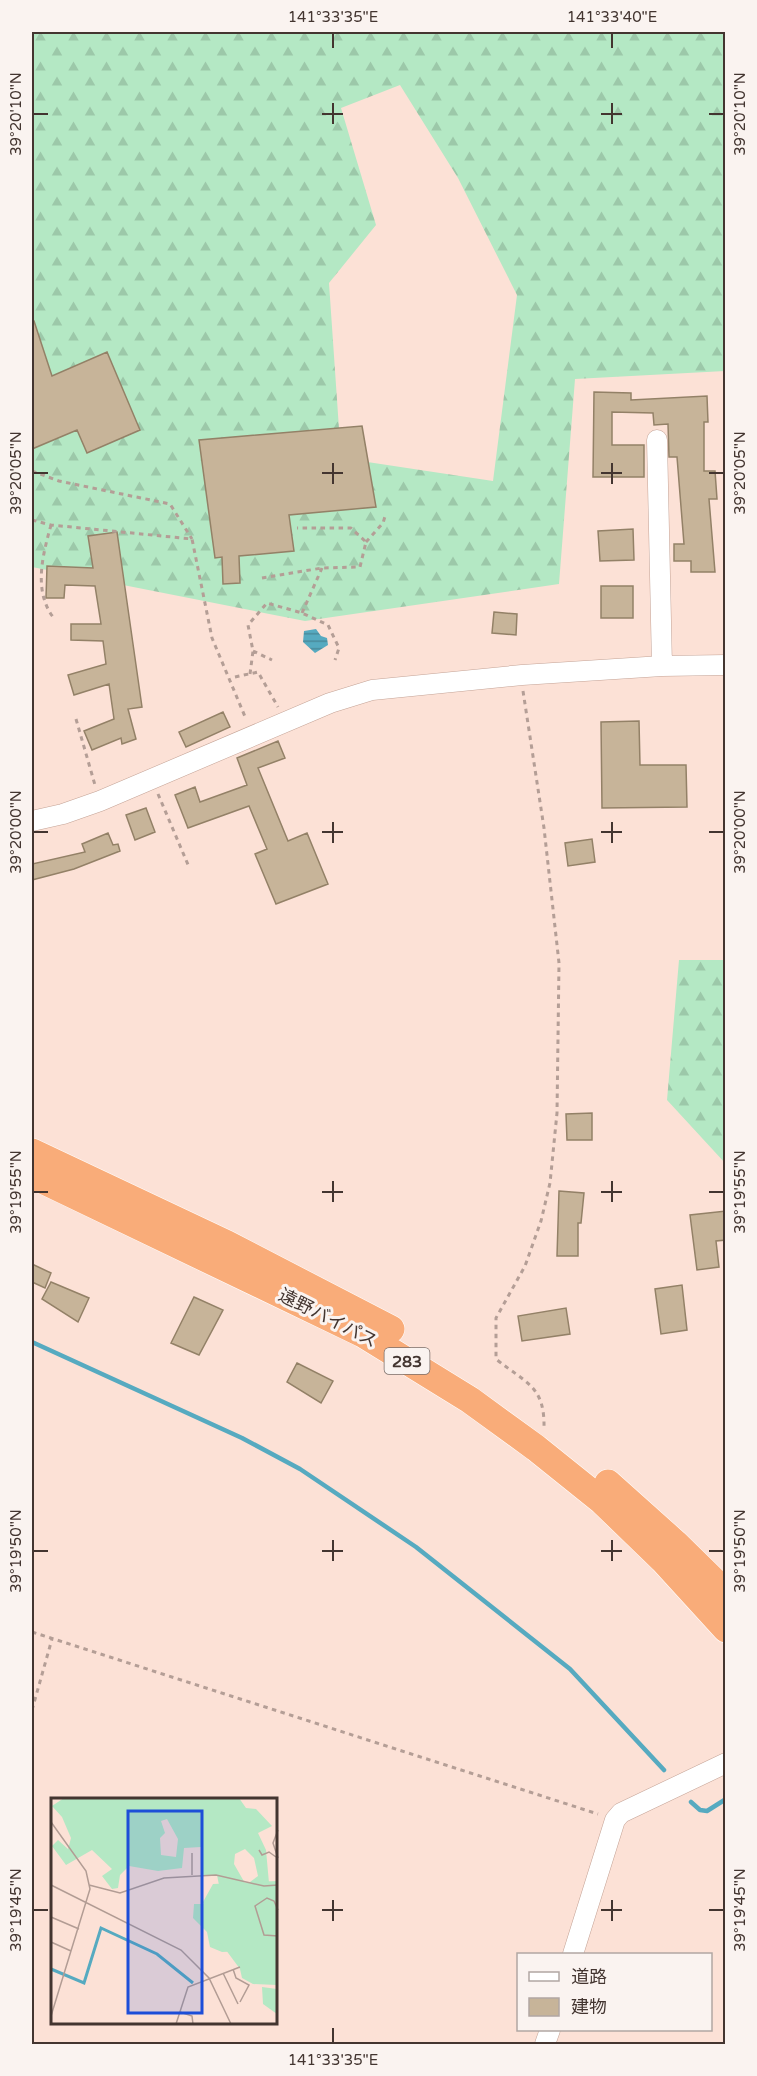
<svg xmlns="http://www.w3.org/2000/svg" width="757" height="2076" font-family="'Varela Round','Noto Sans JP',sans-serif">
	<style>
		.forest { fill: url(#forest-firs); fill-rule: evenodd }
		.water { fill: url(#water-rules) }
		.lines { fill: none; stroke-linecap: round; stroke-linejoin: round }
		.stream { stroke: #56aac0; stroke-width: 4.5 }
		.building { fill: #c7b499; stroke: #938167; stroke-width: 1.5 }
		.minor-casing { stroke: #c4a396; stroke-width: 21 }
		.highway-casing { stroke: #fff; stroke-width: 28 }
		.path { stroke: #b49e96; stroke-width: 3; stroke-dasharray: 4.5 4.5; stroke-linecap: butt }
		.minor { stroke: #fff; stroke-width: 20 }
		.highway { stroke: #f9ac79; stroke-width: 27 }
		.ticks { fill: none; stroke: #433530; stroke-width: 2 }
		.labels { text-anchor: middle; stroke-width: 6; stroke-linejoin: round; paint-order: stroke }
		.shield { fill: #faf3f0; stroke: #7a6e6a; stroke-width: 1.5 }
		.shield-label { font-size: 16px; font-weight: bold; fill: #433530 }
		.street-label { font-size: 18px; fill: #433530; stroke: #faf3f0 }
		.inset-river { fill: none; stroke: #56aac0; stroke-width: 3 }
		.inset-road { fill: none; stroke: #b29c94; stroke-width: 1.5 }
		.view { fill: #1d4ed8; fill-opacity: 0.15; stroke: #1d4ed8; stroke-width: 3 }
		.inset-edge { fill: none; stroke: #433530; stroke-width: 3 }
		.neatline { fill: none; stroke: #433530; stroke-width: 2 }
		.ticks-label { font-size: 15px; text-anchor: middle; fill: #433530 }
	</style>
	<defs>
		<pattern id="forest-firs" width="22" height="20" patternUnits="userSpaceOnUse" patternTransform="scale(1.5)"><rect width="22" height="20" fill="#b4e8c4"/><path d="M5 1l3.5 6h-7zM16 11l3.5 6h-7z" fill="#9cc8a9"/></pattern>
		<pattern id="water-rules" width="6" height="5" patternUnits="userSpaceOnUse" patternTransform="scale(1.5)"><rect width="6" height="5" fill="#56aac0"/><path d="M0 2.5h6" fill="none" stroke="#498b9c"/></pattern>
	</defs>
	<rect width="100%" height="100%" fill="#fce1d6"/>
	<path class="forest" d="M32 32H725V371L575 379 559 584 305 621 32 567ZM400 85 458 178 517 295 493 481 341 458 329 283 376 225 341 108Z
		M679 960H725V1163L667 1100Z"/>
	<path class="water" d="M316 629 321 636 327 638 328 645 315 653 303 642 304 631Z"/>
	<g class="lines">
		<path class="stream" d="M32 1342 242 1438 300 1469 416 1547 570 1669 664 1770
			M691 1802 700 1810 707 1811 726 1799"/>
	</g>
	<path class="building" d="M32 321H34L52 376 107 352 140 430 87 453 77 430 32 449Z
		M594 392 631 393V400L707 396 708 422H704V471H715L717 499H709L715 572H691V561H674V544H684L677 457H669L668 424 654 425 653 413 612 412V445H644V477H593Z
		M362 426 376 507 289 515 294 551 239 556 240 583 223 584 222 557 215 558 199 440Z
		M633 529 634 560 600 561 598 531Z
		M117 532 142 707 128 709 136 739 122 744 121 738 92 750 84 731 114 719 109 684 74 695 68 675 106 664 103 641 71 640V624H101L95 586 65 585 64 598H46L47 566 93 568 88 536Z
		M601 586H633V618H601Z
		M494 612 517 614 516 635 492 633Z
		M223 712 230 727 186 747 179 732Z
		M639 721 640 765H686L687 807 602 808 601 722Z
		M278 741 285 758 258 768 288 841 307 833 328 884 276 904 255 854 267 849 249 806 188 828 175 795 195 787 200 802 247 785 237 758Z
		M146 808 155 832 135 840 126 815Z
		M108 833 113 845 118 844 120 851 74 869 32 880V864L85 852 82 844Z
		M592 839 595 862 568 866 565 843Z
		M592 1113V1140H567L566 1114Z
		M559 1191 584 1193 581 1223H578V1256H557Z
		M726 1211V1240L716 1241 719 1267 697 1270 690 1215Z
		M32 1264 51 1273 45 1288 32 1282Z
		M51 1282 89 1298 78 1322 42 1299Z
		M682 1285 687 1330 661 1334 655 1289Z
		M194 1297 223 1310 199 1355 171 1343Z
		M566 1308 570 1334 522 1341 518 1316Z
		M297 1363 333 1381 321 1403 287 1382Z"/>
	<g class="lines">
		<defs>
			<path id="minor" d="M657 440 662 666
				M32 821 63 814 100 801 330 703 372 690 522 675 662 666 726 665
				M573 1954 615 1820 621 1813 726 1763
				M545 2044 550 2030"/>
			<path id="highway" d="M32 1152 227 1244 391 1329
				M32 1175 363 1334 470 1400 536 1448 602 1501 663 1560 726 1629
				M608 1483 675 1543 726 1593"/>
		</defs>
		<use href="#minor" class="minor-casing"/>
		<use href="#highway" class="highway-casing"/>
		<path class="path" d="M32 471 59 481 170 504 192 539
			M32 520 51 525 192 539 212 638 246 719
			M51 525C43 554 33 590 53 617
			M366 542 383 523 386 513
			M262 578 322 568 360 567 366 542 351 528H297
			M302 613 322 568
			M253 651 272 660
			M250 674 253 651 248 625 267 603 302 613 328 625 339 648 335 660
			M235 677 258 672 278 707
			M523 691 544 828 559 963 557 1113 550 1183 541 1221 525 1266 496 1318V1359C527 1384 545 1386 544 1429
			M76 719 95 785
			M158 794 189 867
			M32 1632 598 1814
			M32 1710 52 1639"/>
		<use href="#minor" class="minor"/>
		<use href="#highway" class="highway"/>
	</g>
	<path class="ticks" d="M333 33V48M612 33V48M333 103V124M612 103V124M33 114H48M322 114H343M601 114H622M709 114H724M333 463V484M612 463V484M33 473H48M322 473H343M601 473H622M709 473H724M333 822V843M612 822V843M33 832H48M322 832H343M601 832H622M709 832H724M333 1181V1202M612 1181V1202M33 1192H48M322 1192H343M601 1192H622M709 1192H724M333 1540V1561M612 1540V1561M33 1551H48M322 1551H343M601 1551H622M709 1551H724M333 1900V1921M612 1900V1921M33 1910H48M322 1910H343M601 1910H622M709 1910H724M333 2028V2043"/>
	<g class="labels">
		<rect class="shield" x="384.5" y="1348" width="45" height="26" rx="4.5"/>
		<g class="shield-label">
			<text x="407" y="1367">283</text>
		</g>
		<g class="street-label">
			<text transform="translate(328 1318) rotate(27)" y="6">遠野バイパス</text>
		</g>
	</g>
	<g transform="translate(51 1798)">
		<rect width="226" height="226" fill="#fce1d6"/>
		<path d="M13 0H188L195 10 205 11 221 28 207 35 215 52 219 96 193 153 171 154 159 149 156 134 142 120 143 106H164L168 87 166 77H151L150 49 133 50 131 70 107 73 78 68 69 77 67 90 61 91 51 78 61 71 41 52 15 67 1 48 7 42 17 51 20 40 11 19 1 8ZM116 21 127 41 125 59 110 57 109 40 114 35 110 23ZM194 51 203 60 207 78 195 87 183 66 184 56ZM211 189 226 191V216L212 206Z" fill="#b4e8c4" fill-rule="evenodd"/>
		<path d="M226 83V187L202 186 191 180 189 171 169 144 160 145 152 104 162 86Z" fill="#b4e8c4"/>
		<path class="inset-river" d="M0 171 33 185 50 130 106 156 142 185"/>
		<path class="inset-road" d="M0 24 35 73 39 91 0 218M227 32 222 45 227 60M208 52 211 57 218 54 225 59M141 55V77M0 87 130 152 158 180 180 226M38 87 69 95 113 80 165 77 213 88 227 87M227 112 223 103 216 100 204 108 213 137 227 138M0 119 28 131M0 144 20 153M182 171 185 180 198 187 189 204M172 175 187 206M129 214 141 218 142 226M125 226 137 189 189 169"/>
		<path class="view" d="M77 13H151V215H77Z"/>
		<rect width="226" height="226" class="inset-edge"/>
	</g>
	<rect width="757" height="2076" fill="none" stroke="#faf3f0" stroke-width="66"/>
	<rect x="517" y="1953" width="195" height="78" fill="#faf3f0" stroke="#b1a7a3" stroke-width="1.5"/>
	<rect x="529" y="1972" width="30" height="9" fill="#ffffff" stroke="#b1a7a3" stroke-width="1.5"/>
	<text x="571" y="1983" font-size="18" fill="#433530">道路</text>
	<rect x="529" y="1998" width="30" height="18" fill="#c7b499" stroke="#b1a7a3" stroke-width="1.5"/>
	<text x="571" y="2013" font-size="18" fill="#433530">建物</text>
	<rect x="33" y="33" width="691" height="2010" class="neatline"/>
	<g class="ticks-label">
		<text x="333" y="22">141°33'35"E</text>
		<text x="612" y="22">141°33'40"E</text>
		<text transform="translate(16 114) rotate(-90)" y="5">39°20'10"N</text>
		<text transform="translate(740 114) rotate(-90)" y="5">39°20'10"N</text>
		<text transform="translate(16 473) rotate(-90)" y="5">39°20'05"N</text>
		<text transform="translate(740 473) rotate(-90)" y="5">39°20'05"N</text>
		<text transform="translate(16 832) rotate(-90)" y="5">39°20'00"N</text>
		<text transform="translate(740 832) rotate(-90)" y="5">39°20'00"N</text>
		<text transform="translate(16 1192) rotate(-90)" y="5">39°19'55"N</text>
		<text transform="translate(740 1192) rotate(-90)" y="5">39°19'55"N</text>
		<text transform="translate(16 1551) rotate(-90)" y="5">39°19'50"N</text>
		<text transform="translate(740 1551) rotate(-90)" y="5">39°19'50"N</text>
		<text transform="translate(16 1910) rotate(-90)" y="5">39°19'45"N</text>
		<text transform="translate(740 1910) rotate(-90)" y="5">39°19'45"N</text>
		<text x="333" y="2065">141°33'35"E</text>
	</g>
</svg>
